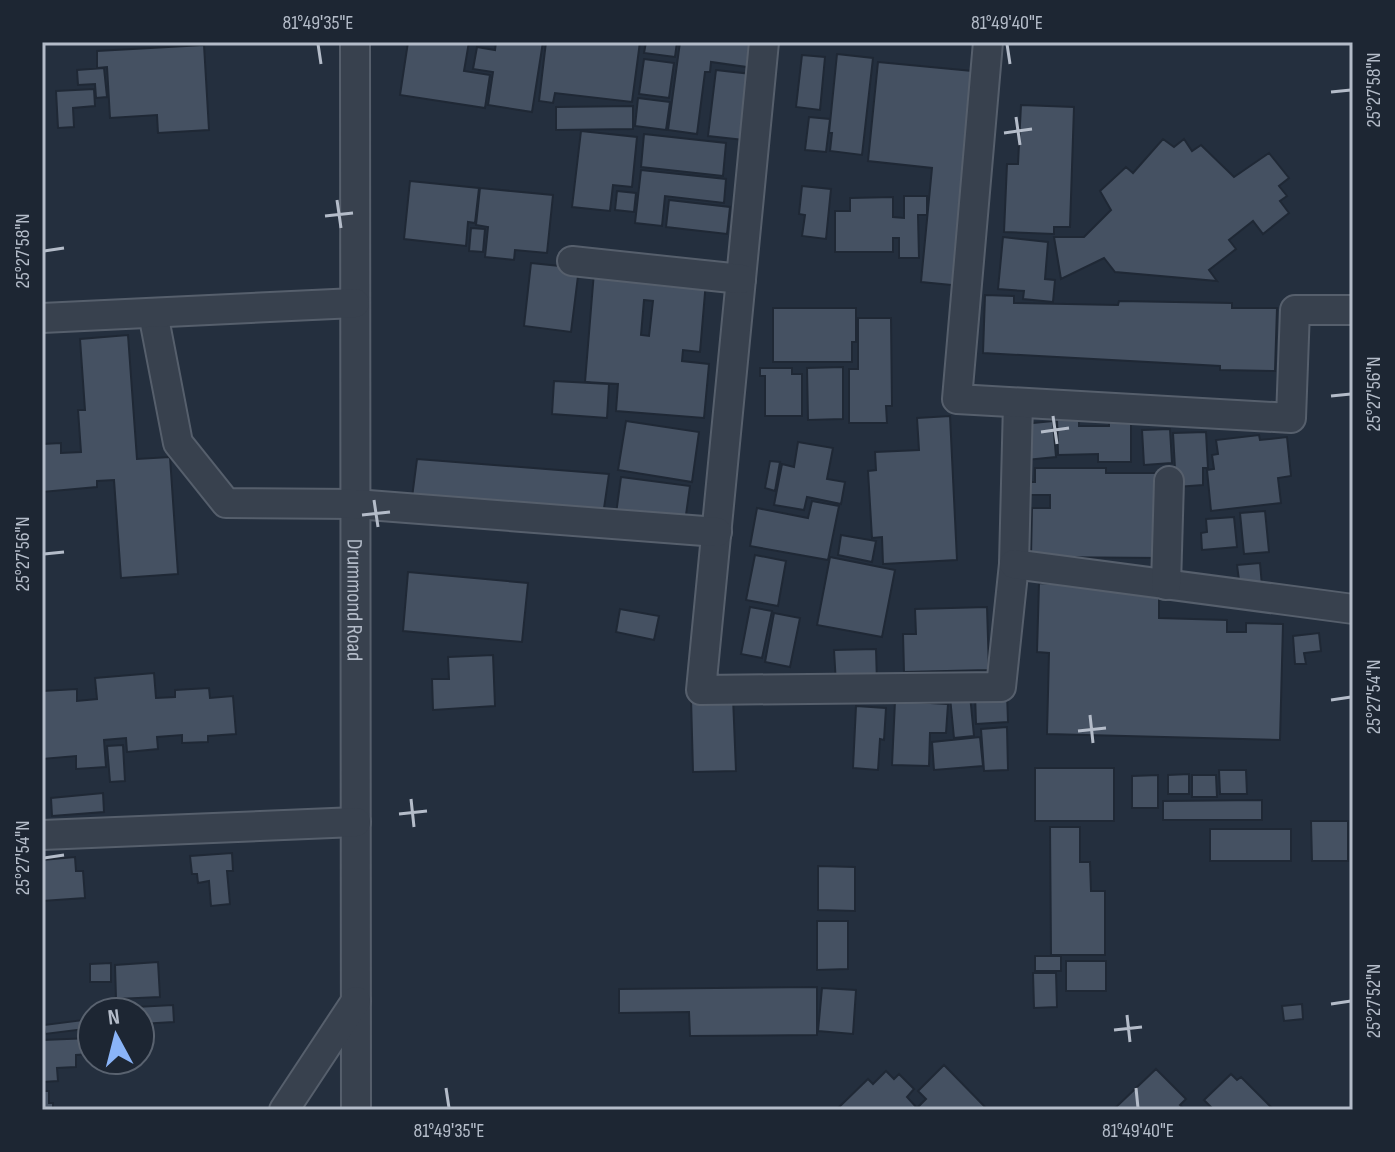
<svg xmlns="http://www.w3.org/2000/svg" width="1395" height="1152" font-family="'Sofia Sans Condensed',sans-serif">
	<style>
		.building { fill: #455162; stroke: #1f2835; stroke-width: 2; fill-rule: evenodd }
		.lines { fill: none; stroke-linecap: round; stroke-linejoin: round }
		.street-casing { stroke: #565f6c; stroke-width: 32 }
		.street { stroke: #38414e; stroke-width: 28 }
		.ticks { fill: none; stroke: #b4bcc9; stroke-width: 3 }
		.labels { text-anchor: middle; stroke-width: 6; stroke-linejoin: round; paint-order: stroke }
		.street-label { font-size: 22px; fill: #b4bcc9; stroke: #1d2633 }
		.neatline { fill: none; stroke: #b4bcc9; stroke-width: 3 }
		.ticks-label { font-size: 20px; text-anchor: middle; fill: #b4bcc9 }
	</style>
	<rect width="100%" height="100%" fill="#242f3e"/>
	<path class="building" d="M408 42H469L464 71 490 75 485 108 400 95Z
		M496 42H543L532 112 488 105 493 72 473 69 477 47 495 50Z
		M546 42H640L632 102 555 93 553 103 539 101Z
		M646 42H677L675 57 644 53Z
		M680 42H750L747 67 711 62 710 72H705L697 134 668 130Z
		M204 45 209 130 158 133 157 115 110 118 107 67 97 68V51Z
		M837 54 873 58 862 155 830 151 832 133H829Z
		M802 55 825 57 820 110 796 107Z
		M644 59 674 63 669 98 639 94Z
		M878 62 983 72 962 286 921 282 932 168 868 161Z
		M104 68 107 97 96 98 95 84 78 85 77 70Z
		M716 70 751 74 744 140 708 136Z
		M94 89 95 106 73 108 74 127 58 128 56 91Z
		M638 98 670 102 666 130 635 126Z
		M1021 105 1074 107 1070 227H1054V234L1004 232 1007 164H1018Z
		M633 106V129L556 130V107Z
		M809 117 830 119 826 152 805 150Z
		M581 131 637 137 632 187 613 185 610 211 572 207Z
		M644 134 726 143 723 176 641 167Z
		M1163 139 1174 147 1184 139 1192 151 1201 145 1234 177 1269 153 1289 178 1279 186 1287 196 1280 201 1289 213 1263 234 1253 221 1229 240 1236 249 1209 270 1217 281 1115 272 1104 258 1061 279 1054 237H1084L1111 210 1100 191 1126 167 1133 173Z
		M641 170 726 179 724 203 665 196 662 226 635 223Z
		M410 181 479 188 475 223 468 222 466 246 404 239Z
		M802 186 831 189 826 239 802 236 805 215 799 214Z
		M480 188 553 195 547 253 515 250 514 260 485 257 488 227 476 225Z
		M617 191 636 193 634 212 615 210Z
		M904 196H927V215H918L919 258H899V238H893V252H835V211H850V198L893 197V217L904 218Z
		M669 200 730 207 727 234 666 227Z
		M471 228 485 229 483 252 469 251Z
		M1003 237 1048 242 1045 279 1055 280 1053 302 1023 299 1024 291 998 289Z
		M531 263 579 268 571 332 524 326Z
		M594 272 706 281 700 352 683 350 682 361 709 364 704 418 616 411 618 384 585 382ZM644 300 653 301 649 336 641 335Z
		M985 295 1014 296V303L1118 305 1119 301 1232 303V308H1277L1275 371 1220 370V366L983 353Z
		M773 308H856V342H852V362H773Z
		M858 318H891L892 406H886L887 423H849V369H858Z
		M128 335 137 459 170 457 178 574 121 578 114 480 97 481V487L42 492V444L61 443V453L81 452 78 410H85L80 339Z
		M843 367V419L808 420 807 368Z
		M760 368H792V374H802V416H765V376H760Z
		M554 381 609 384 607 418 552 414Z
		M950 416 957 560 883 564 882 537 872 538 868 471 876 470 875 452 919 450 917 418Z
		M1079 417V426H1109V419H1131V462H1098V454L1058 455 1057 418Z
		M626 421 699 432 692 482 618 470Z
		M1053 421 1056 457 1026 460 1023 424Z
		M1170 429 1172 463 1144 465 1142 430Z
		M1206 432 1208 468H1203V485L1176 487 1173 433Z
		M1259 435 1260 440 1287 437 1291 476 1278 478 1281 503 1211 511 1207 470 1214 469 1212 455 1218 454 1216 440Z
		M798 442 833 448 827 479 845 482 841 504 807 497 804 510 774 505 782 464 794 467Z
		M417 459 609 474 602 522 411 505Z
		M770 461 780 462 775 491 765 488Z
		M1035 468H1106V473H1164L1163 558 1031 557 1032 508H1050V495H1021L1022 482H1035Z
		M621 477 690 486 685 522 616 514Z
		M812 501 839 506 828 560 750 546 757 508 808 518Z
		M1265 511 1269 552 1244 554 1240 513Z
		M1234 517 1237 547 1202 550 1201 533 1207 532 1206 519Z
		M841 535 876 541 872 562 838 555Z
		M755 555 786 561 778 606 746 600Z
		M830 557 895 570 882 637 817 625Z
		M1260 563 1262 586 1240 588 1237 565Z
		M408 572 528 583 522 642 403 631Z
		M1039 583 1159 585V618L1227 620V632H1246V623L1283 624 1280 740 1047 734 1049 653 1037 652Z
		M750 607 772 611 762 658 741 654Z
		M987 607 989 670 904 672 903 634H916L915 609Z
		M620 609 659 616 654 640 616 632Z
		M774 613 800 618 790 667 765 662Z
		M1319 633 1321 651 1304 653 1306 664H1295L1293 636Z
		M876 649 877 683 836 684 834 650Z
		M493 655 495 706 433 710 432 679H449L448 657Z
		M154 673 156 698 175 697V690L209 688 210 698 233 696 236 734 208 736V742L182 743V735L157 737 158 749 127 752 126 738 104 740 106 767 76 769V756L42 759V691L77 689V701L97 699 95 678Z
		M1007 693 1008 722 976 724 975 694Z
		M970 695 974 736 954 738 950 697Z
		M733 697 736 771 693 772 691 698Z
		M895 701 948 704 946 733H930L929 766 892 765Z
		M856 706 886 708 884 740 880 739 878 770 853 768Z
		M1007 727 1008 770 984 771 981 729Z
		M980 737 983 766 934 770 932 742Z
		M123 745 125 781 110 782 107 746Z
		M1035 768H1114V821H1035Z
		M1219 770H1246L1247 794H1220Z
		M1189 774V794H1168V775Z
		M1158 775V808H1132V776Z
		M1192 775H1216L1217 797H1192Z
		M103 793 104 812 52 816 51 798Z
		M1262 800V820H1163V801Z
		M1311 821H1348V861H1312Z
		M1050 827H1080V862H1090L1091 891H1105V955H1051Z
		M1210 829H1291V861H1210Z
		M232 853 233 871H227L230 904 211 906 209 881 198 883 197 874H192L190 856Z
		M75 857 76 871H83L85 898 42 901V860Z
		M818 866 855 867V911L818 910Z
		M817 921H848V969L817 970Z
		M1035 956H1061V971H1035Z
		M1066 961H1106V991H1066Z
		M158 962 160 997 116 999 115 965Z
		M111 963V982H90V964Z
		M1033 973H1056L1057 1007 1034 1008Z
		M817 987V1035L690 1036 689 1012 619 1013V989Z
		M822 988 856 990 853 1034 818 1031Z
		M1302 1004 1303 1019 1284 1021 1282 1006Z
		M173 1005 174 1022 140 1024V1012H117V1008Z
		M83 1020 85 1029 45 1034 44 1025Z
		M92 1038V1054L76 1055V1067L57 1068 58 1081 42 1082V1040Z
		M944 1065 988 1110H836L868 1079 873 1084 886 1071 894 1079 899 1074 914 1089 907 1097 917 1108 926 1099 918 1091Z
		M1156 1069 1186 1099 1180 1105 1185 1110H1113Z
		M1231 1074 1237 1080 1241 1077 1274 1110H1209L1212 1108 1204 1100Z
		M42 1091H49V1103H53V1110H42Z"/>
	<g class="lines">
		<defs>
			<g id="street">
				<path id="s1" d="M355 42 356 1110"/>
				<path d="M764 42 701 690 1001 687 1014 564 1018 403"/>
				<path d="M988 42 957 399 1291 418 1295 310H1353"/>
				<path d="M572 261 741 279"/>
				<path d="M153 313 178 443 226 503 355 504 717 532"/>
				<path d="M42 318 355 303"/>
				<path d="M1014 564 1353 609"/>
				<path d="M1166 585 1169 481"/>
				<path d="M42 835 356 822"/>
				<path d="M284 1110 356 1001"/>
			</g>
		</defs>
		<use href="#street" class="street-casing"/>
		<use href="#street" class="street"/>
	</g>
	<path class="ticks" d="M318 44 321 64M1007 44 1010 64M1331 92 1351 90M1016 117 1020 145M1004 133 1032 129M337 200 341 228M325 216 353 213M44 251 64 248M1331 396 1351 394M1053 416 1057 444M1041 432 1069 428M374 500 378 527M362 515 390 512M44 554 64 552M1331 700 1351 697M1090 715 1093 743M1078 731 1106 728M411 799 414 827M399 814 427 811M44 858 64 855M1331 1004 1351 1001M1127 1015 1130 1042M1114 1030 1142 1027M446 1088 449 1108M1136 1088 1138 1108"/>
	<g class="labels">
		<g class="street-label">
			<text dy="8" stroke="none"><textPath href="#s1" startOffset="558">Drummond Road</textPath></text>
		</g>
	</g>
	<rect width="1395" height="1152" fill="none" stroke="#1d2633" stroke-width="88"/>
	<g transform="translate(116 1036) rotate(353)"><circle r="38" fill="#1d2633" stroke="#59626f" stroke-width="2"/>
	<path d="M0-6L14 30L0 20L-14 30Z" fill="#8ab4f8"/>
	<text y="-12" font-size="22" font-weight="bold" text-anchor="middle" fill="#b4bcc9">N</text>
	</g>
	<rect x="44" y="44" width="1307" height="1064" class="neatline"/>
	<g class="ticks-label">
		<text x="318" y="29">81°49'35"E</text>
		<text x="1007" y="29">81°49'40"E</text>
		<text transform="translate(1373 90) rotate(-90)" y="7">25°27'58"N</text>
		<text transform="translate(22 251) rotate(-90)" y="7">25°27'58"N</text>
		<text transform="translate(1373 394) rotate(-90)" y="7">25°27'56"N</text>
		<text transform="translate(22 554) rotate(-90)" y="7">25°27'56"N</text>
		<text transform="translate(1373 697) rotate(-90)" y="7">25°27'54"N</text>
		<text transform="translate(22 858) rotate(-90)" y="7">25°27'54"N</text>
		<text transform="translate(1373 1001) rotate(-90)" y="7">25°27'52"N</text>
		<text x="449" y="1137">81°49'35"E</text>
		<text x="1138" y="1137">81°49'40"E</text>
	</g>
</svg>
